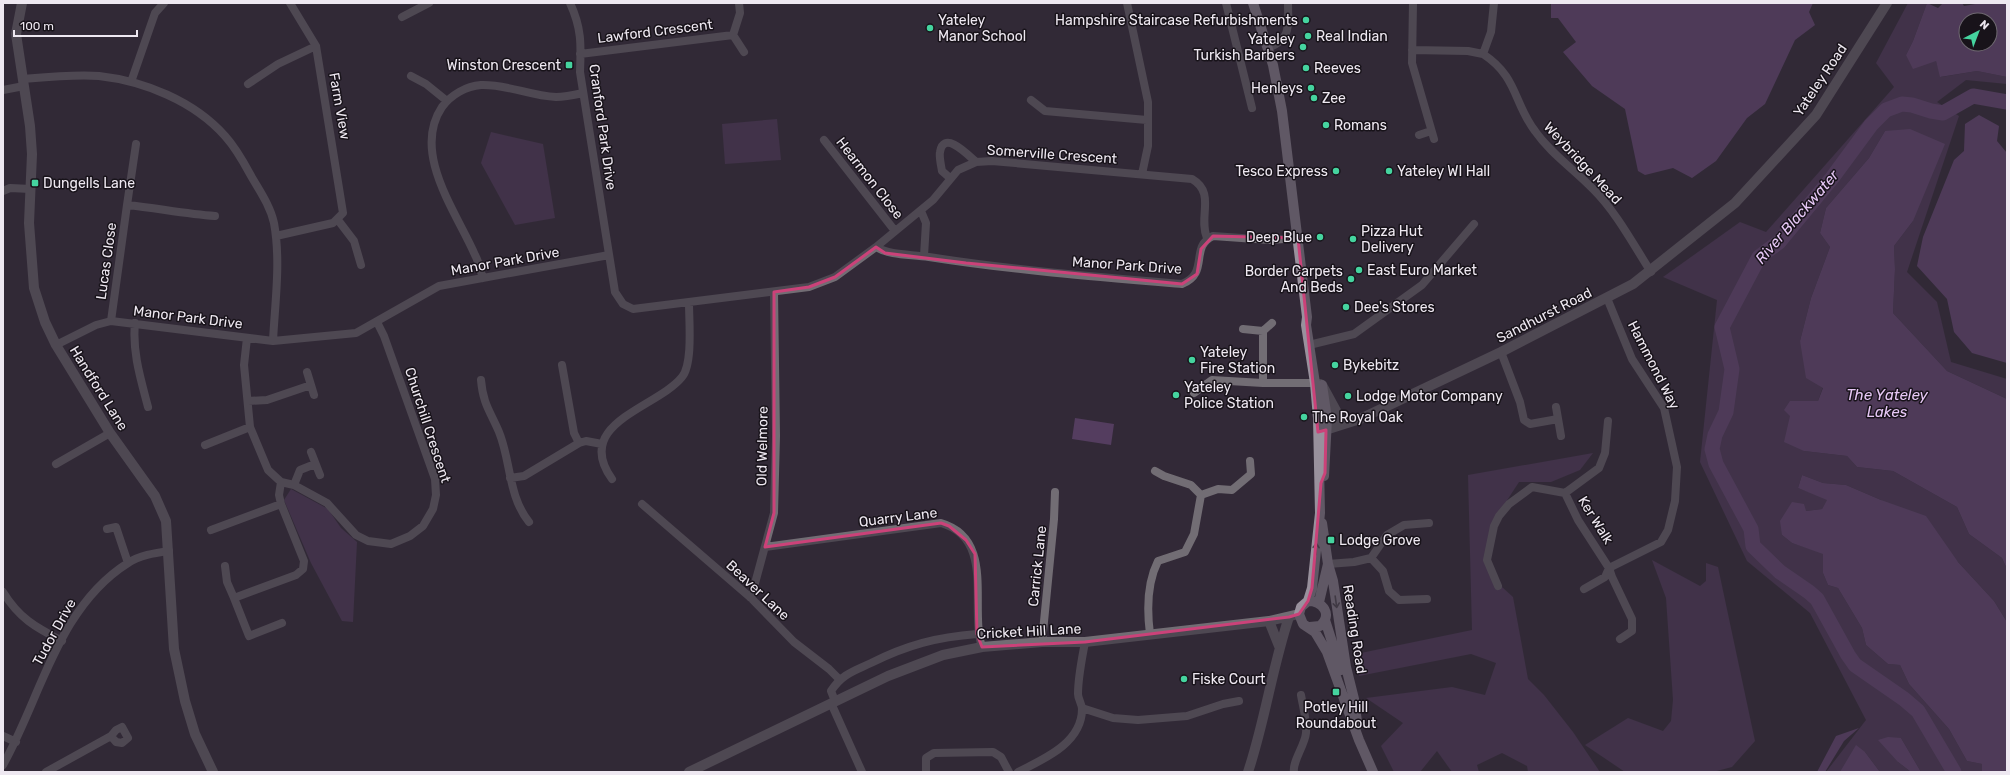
<svg xmlns="http://www.w3.org/2000/svg" width="2010" height="775" font-family="Rubik,sans-serif">
	<style>
		.green { fill: #543d5f }
		.water { fill: #714f81; fill-rule: evenodd }
		.lines { fill: none; stroke-linecap: round; stroke-linejoin: round }
		.river { stroke: #714f81; stroke-width: 15 }
		.minor { stroke: #726d74; stroke-width: 8 }
		.tertiary { stroke: #726d74; stroke-width: 10 }
		.secondary { stroke: #99919d; stroke-width: 10 }
		.oneway { stroke: #524c55 }
		.marked { fill: none; stroke: #cb4279; stroke-width: 3; stroke-linejoin: round }
		.poi-dot { fill: #45d49f; stroke: #18131a; stroke-width: 1.5 }
		.labels { text-anchor: middle; stroke-width: 3; stroke-linejoin: round; paint-order: stroke }
		.poi-label { font-size: 14px; fill: #eee8f1; stroke: #18131a; text-anchor: start }
		.street-label { font-size: 14px; fill: #eee8f1; stroke: #18131a }
		.water-label { font-size: 15px; font-style: italic; fill: #e7c8f6; stroke: #18131a }
	</style>
	<rect width="100%" height="100%" fill="#322937"/>
	<path class="green" d="M1908 3H1927L1913 41 1906 55 1936 61 1941 77 1977 71 2007 77V84L1966 80 1937 102 1959 116 1907 272 1937 302 1951 362 2007 379V399L1947 371 1893 313 1895 269 1894 246 1913 221 1885 131 1869 158 1826 208 1820 233 1830 247 1811 298 1800 341 1823 387 1818 401 1790 402V416L1804 451 1847 456 1857 467 1893 471 1957 507 1969 534 2002 558 2007 569V622L1994 601 1958 562 1881 500 1846 485 1823 483 1802 475 1798 488 1828 499 1822 509 1806 511 1782 535 1792 543 1823 553V573L1828 585 1838 588 1862 628 1866 645 1888 664 1900 665 1909 684 1949 729 1967 761 1982 764V772H1921L1901 738 1898 762 1911 772H1880L1865 752 1840 772H1826L1866 720 1810 613 1747 561 1700 462 1717 300 1663 277 1740 222 1766 232 1894 87 1876 63Z
		M777 119 781 160 725 164 722 124Z
		M491 132 543 144 555 218 515 225 481 163Z
		M1075 418 1114 424 1111 445 1072 439Z
		M1593 453 1580 470 1551 482H1519L1491 525V577L1513 597 1528 679 1544 695 1573 732 1600 772H1528L1527 766 1502 753 1477 765 1479 772H1452L1437 751 1420 772H1394L1381 746 1403 723 1366 698 1452 687 1485 695 1496 663 1471 654 1359 676 1356 654 1472 630 1468 475Z
		M291 489 328 509 341 528 357 542 353 622 342 621 311 563 284 500Z
		M1652 560 1700 586 1706 581V563L1718 567 1755 741 1732 767 1713 772H1625L1585 745 1628 718 1663 731 1671 721 1673 700 1666 598Z"/>
	<path class="water" d="M1551 3H1813L1809 12 1815 25 1795 40 1765 104 1747 118 1716 161 1692 178 1673 168 1645 175 1638 171 1625 109 1592 86 1563 52 1576 42 1558 18H1551Z
		M1927 3 1938 8 1943 3H1962L1964 6 1981 3H2007V77L1977 71 1940 77 1936 61 1913 69 1906 55 1913 41ZM1966 20H1990V44H1966Z
		M1979 115 1999 126 1997 141 2007 153V363L1972 353 1954 332 1947 299 1917 266 1923 237 1954 160 1964 151 1965 124Z
		M1910 129 1945 144 1913 221 1894 246 1895 269 1893 313 1947 371 2007 399V569L2002 558 1969 534 1957 507 1893 471 1857 467 1847 456 1804 451 1784 442 1790 416 1784 410 1790 401H1818L1823 388 1806 378 1800 341 1811 298 1830 247 1820 233 1826 208 1869 158 1885 131Z
		M1802 475 1823 483 1846 485 1881 500 1926 516 1958 562 1994 601 2007 622V772H1982V764L1967 761 1949 729 1909 684 1900 665 1888 664 1866 645 1862 628 1838 588 1828 585 1823 573V554L1792 543 1782 535 1780 521 1792 502 1804 504 1806 511 1822 509 1827 500 1798 488Z
		M1859 728 1844 741 1825 772H1817L1836 736Z
		M1888 737 1901 738 1921 772H1911L1898 762 1878 740Z
		M1856 745 1865 752 1880 772H1840Z"/>
	<g class="lines">
		<path class="river" d="M1954 772 1918 711 1904 699 1855 665 1848 655 1817 599 1809 592 1780 572 1753 546 1751 529 1716 464 1712 449 1715 435 1726 412 1732 369 1722 327 1759 257 1779 242 1832 178 1871 125 1886 110 1902 104 1912 105 1931 111 1943 113 1973 96 2007 102"/>
		<path class="minor" d="M570 3C582 29 581 45 580 72L615 292 623 304 633 309 809 287 835 277 876 247C891 256 911 254 929 257 1012 270 1098 277 1182 284 1210 273 1189 247 1213 236L1270 240 1298 238
			M1127 3 1148 102V146L1142 174
			M1226 3 1252 108
			M1413 3 1412 63 1434 139
			M1494 3 1491 32 1483 54C1518 77 1513 102 1535 131 1551 154 1574 169 1593 189 1617 213 1633 244 1651 272
			M402 17 429 3
			M733 35 744 52
			M1268 48C1292 39 1288 25 1288 3
			M1412 50 1468 51 1483 54
			M580 54 733 35 740 13 739 3
			M411 76 426 84 447 101
			M23 79C46 77 76 74 99 76 144 81 194 101 225 136 235 147 243 161 250 174 259 190 270 205 274 223 281 261 275 302 273 341
			M131 82 155 13 164 3
			M248 84 278 64 316 46
			M3 90 24 86
			M1031 100 1045 111 1147 120
			M1419 135 1431 131
			M824 140 895 231
			M950 178 942 171C941 165 939 157 940 152 944 129 969 156 976 162
			M3 191 10 188 31 189
			M127 205 136 144
			M921 211 926 223 924 256
			M338 220 354 241 361 265
			M276 236 333 223 343 213 316 46 290 3
			M876 247 933 200 958 170 976 162 992 161 1192 179C1216 193 1198 216 1207 238
			M483 278C480 270 479 262 475 255 457 213 411 153 442 107 451 95 466 86 481 85 507 84 530 96 556 97 565 97 574 95 583 93
			M111 321 127 205C157 208 185 214 215 216
			M135 323C132 352 141 380 148 407
			M1243 329 1263 331V383
			M1263 331 1272 323
			M247 338 244 365 250 427 268 470 281 482 294 485 327 503 356 535 368 541 391 544 410 536 423 526 433 509 436 495 435 479 384 336 377 322
			M56 345 96 325 111 321 273 341 356 333 439 286 609 255
			M1309 345 1354 334 1422 285 1474 224
			M1501 352 1520 402 1524 420 1530 424 1558 419
			M562 365 574 433 579 443
			M307 372 314 395
			M481 380C483 404 490 411 499 432 511 461 508 496 529 522
			M1194 393 1212 380 1263 383H1320
			M248 401 267 400 311 385
			M1556 407 1561 436
			M205 445 250 427
			M311 452 320 475
			M56 464 110 433
			M510 478 524 476 579 443 586 441 602 444
			M612 479C572 423 657 408 682 377 693 364 689 321 689 303
			M281 482 279 495 281 504 304 561 303 569 296 575 234 598 249 636 282 623
			M294 485 300 470 315 464
			M1565 493 1599 468 1605 453 1608 421
			M1201 495 1218 489 1232 490 1251 474 1250 461
			M642 504 751 598 794 642 829 669 839 679
			M107 529 116 527 128 563
			M211 530 281 504
			M765 547 941 523C996 539 969 607 982 647
			M1371 558 1383 571 1389 591 1399 600 1427 599
			M1328 564 1354 562 1371 558 1387 535 1404 525 1429 523
			M225 566 227 582 234 598
			M1498 586 1487 560 1494 526 1499 516 1509 504 1532 487 1565 493 1578 520 1609 568 1612 577 1632 619V631L1620 639
			M1584 589 1605 577 1609 568 1661 542 1668 530 1675 501 1677 467 1664 408 1632 359 1607 298
			M3 592C19 618 35 627 62 641
			M751 598 774 513 776 436 774 292
			M1150 634C1147 611 1147 583 1158 561L1185 552 1194 534 1201 495 1191 485 1164 476 1155 471
			M1042 642 1054 519 1055 492
			M835 701 831 691C842 674 854 671 871 663 907 645 937 637 977 634
			M831 703 862 772
			M1082 708 1113 718 1138 720 1187 716 1223 704 1239 701
			M3 736 16 742
			M3 765C41 697 58 607 128 563 140 555 155 553 169 551
			M46 772 111 736 116 730 122 727 128 738 122 743 116 742 111 736
			M926 772V758L934 753 993 752 1001 757 1009 772
			M1018 772C1044 759 1082 743 1082 709 1082 704 1078 699 1078 694 1078 677 1082 659 1085 642
			M1294 772C1292 762 1305 745 1306 733 1307 720 1303 707 1301 695"/>
		<path class="tertiary" d="M22 3 16 34 30 126 32 154 29 223 34 288 45 322 56 345 110 433 155 496 166 521 174 649 185 701 195 734 213 772
			M1322 385 1341 420
			M1319 432 1360 419 1501 352 1633 284 1735 203 1816 115 1887 3
			M1269 621 1279 646
			M689 772 888 676 943 655 982 647 1042 642H1085L1269 621 1299 614
			M1248 772C1265 721 1272 668 1289 617"/>
		<path class="secondary" d="M1253 3 1273 65 1282 111 1307 317 1306 325 1315 383 1318 418 1320 513 1312 588 1308 601 1301 607 1299 614 1303 624 1315 632 1327 652 1359 740 1373 772
			M1322 385 1327 419 1324 476
			M1322 523 1328 564 1333 581 1346 667 1354 699 1357 722
			M1308 601C1323 601 1333 615 1320 626L1310 627
			M1319 602 1328 564
			M1325 620 1341 670"/>
	</g>
	<defs><path id="oneway-shaft" d="M-6 0H5M1.5-3L5.5 0L1.5 3" fill="none" stroke-width="1.6" stroke-linecap="round" stroke-linejoin="round"/></defs>
	<g class="oneway">
		<use href="#oneway-shaft" transform="translate(1316 549) rotate(-86)"/>
		<use href="#oneway-shaft" transform="translate(1336 602) rotate(82)"/>
	</g>
	<path d="M0 0H2010V775H0ZM1213 236 1298 238 1318 432 1326 430 1325 473 1321 483 1312 588 1308 601 1299 614 1289 617 1085 642 982 647 977 634 975 554 966 540 949 526 941 523 765 547 774 513V292L809 287 835 277 876 247 885 253 966 263 1182 284 1197 274 1201 249Z" fill="#322937" fill-opacity=".55" fill-rule="evenodd"/>
	<path class="marked" d="M1213 236 1298 238 1318 432 1326 430 1325 473 1321 483 1312 588 1308 601 1299 614 1289 617 1085 642 982 647 977 634 975 554 966 540 949 526 941 523 765 547 774 513V292L809 287 835 277 876 247 885 253 966 263 1182 284 1197 274 1201 249Z"/>
	<g class="poi-dot">
		<circle cx="1306" cy="20" r="4"/>
		<circle cx="930" cy="28" r="4"/>
		<circle cx="1308" cy="36" r="4"/>
		<circle cx="1303" cy="47" r="4"/>
		<rect x="565" y="61" width="8" height="8" rx="2"/>
		<circle cx="1306" cy="68" r="4"/>
		<circle cx="1311" cy="88" r="4"/>
		<circle cx="1314" cy="98" r="4"/>
		<circle cx="1326" cy="125" r="4"/>
		<circle cx="1336" cy="171" r="4"/>
		<circle cx="1389" cy="171" r="4"/>
		<rect x="31" y="179" width="8" height="8" rx="2"/>
		<circle cx="1320" cy="237" r="4"/>
		<circle cx="1353" cy="239" r="4"/>
		<circle cx="1359" cy="270" r="4"/>
		<circle cx="1351" cy="279" r="4"/>
		<circle cx="1346" cy="307" r="4"/>
		<circle cx="1192" cy="360" r="4"/>
		<circle cx="1335" cy="365" r="4"/>
		<circle cx="1176" cy="395" r="4"/>
		<circle cx="1348" cy="396" r="4"/>
		<circle cx="1304" cy="417" r="4"/>
		<rect x="1327" y="536" width="8" height="8" rx="2"/>
		<circle cx="1184" cy="679" r="4"/>
		<rect x="1332" y="688" width="8" height="8" rx="2"/>
	</g>
	<g class="labels">
		<g class="poi-label">
			<text x="938" y="25">Yateley<tspan x="938" dy="16">Manor School</tspan></text>
			<text x="1298" y="25" text-anchor="end">Hampshire Staircase Refurbishments</text>
			<text x="1316" y="41">Real Indian</text>
			<text x="1295" y="44" text-anchor="end">Yateley<tspan x="1295" dy="16">Turkish Barbers</tspan></text>
			<text x="561" y="70" text-anchor="end">Winston Crescent</text>
			<text x="1314" y="73">Reeves</text>
			<text x="1303" y="93" text-anchor="end">Henleys</text>
			<text x="1322" y="103">Zee</text>
			<text x="1334" y="130">Romans</text>
			<text x="1328" y="176" text-anchor="end">Tesco Express</text>
			<text x="1397" y="176">Yateley WI Hall</text>
			<text x="43" y="188">Dungells Lane</text>
			<text x="1361" y="236">Pizza Hut<tspan x="1361" dy="16">Delivery</tspan></text>
			<text x="1312" y="242" text-anchor="end">Deep Blue</text>
			<text x="1367" y="275">East Euro Market</text>
			<text x="1343" y="276" text-anchor="end">Border Carpets<tspan x="1343" dy="16">And Beds</tspan></text>
			<text x="1354" y="312">Dee's Stores</text>
			<text x="1200" y="357">Yateley<tspan x="1200" dy="16">Fire Station</tspan></text>
			<text x="1343" y="370">Bykebitz</text>
			<text x="1184" y="392">Yateley<tspan x="1184" dy="16">Police Station</tspan></text>
			<text x="1356" y="401">Lodge Motor Company</text>
			<text x="1312" y="422">The Royal Oak</text>
			<text x="1339" y="545">Lodge Grove</text>
			<text x="1192" y="684">Fiske Court</text>
			<text x="1336" y="712" text-anchor="middle">Potley Hill<tspan x="1336" dy="16">Roundabout</tspan></text>
		</g>
		<g class="street-label">
			<text transform="translate(655 31) rotate(-7)" y="5">Lawford Crescent</text>
			<text transform="translate(1820 80) rotate(-56)" y="5">Yateley Road</text>
			<text transform="translate(340 106) rotate(80)" y="5">Farm View</text>
			<text transform="translate(603 127) rotate(82)" y="5">Cranford Park Drive</text>
			<text transform="translate(1052 154) rotate(4)" y="5">Somerville Crescent</text>
			<text transform="translate(1583 163) rotate(47)" y="5">Weybridge Mead</text>
			<text transform="translate(870 178) rotate(52)" y="5">Hearmon Close</text>
			<text transform="translate(106 261) rotate(-82)" y="5">Lucas Close</text>
			<text transform="translate(505 261) rotate(-10)" y="5">Manor Park Drive</text>
			<text transform="translate(1127 265) rotate(4)" y="5">Manor Park Drive</text>
			<text transform="translate(1544 315) rotate(-27)" y="5">Sandhurst Road</text>
			<text transform="translate(188 317) rotate(7)" y="5">Manor Park Drive</text>
			<text transform="translate(1654 365) rotate(63)" y="5">Hammond Way</text>
			<text transform="translate(99 388) rotate(58)" y="5">Handford Lane</text>
			<text transform="translate(428 425) rotate(72)" y="5">Churchill Crescent</text>
			<text transform="translate(762 446) rotate(-89)" y="5">Old Welmore</text>
			<text transform="translate(898 517) rotate(-7)" y="5">Quarry Lane</text>
			<text transform="translate(1596 520) rotate(58)" y="5">Ker Walk</text>
			<text transform="translate(1037 566) rotate(-84)" y="5">Carrick Lane</text>
			<text transform="translate(758 590) rotate(43)" y="5">Beaver Lane</text>
			<text transform="translate(1355 629) rotate(81)" y="5">Reading Road</text>
			<text transform="translate(1029 631) rotate(-3)" y="5">Cricket Hill Lane</text>
			<text transform="translate(54 632) rotate(-61)" y="5">Tudor Drive</text>
		</g>
		<g class="water-label">
			<text transform="translate(1797 217) rotate(-49)" y="5">River Blackwater</text>
			<text x="1887" y="400">The Yateley<tspan x="1887" dy="17">Lakes</tspan></text>
		</g>
	</g>
	<rect width="2010" height="775" fill="none" stroke="#eee8f1" stroke-width="8"/>
	<g transform="translate(1978 32) rotate(42)"><circle r="19" fill="#18131a" stroke="#6e6870"/>
	<path d="M0-3L7 15L0 10L-7 15Z" fill="#45d49f"/>
	<text y="-6" font-size="11" font-weight="bold" text-anchor="middle" fill="#eee8f1">N</text>
	</g>
	<path d="M14 30v6h123v-6" fill="none" stroke="#eee8f1" stroke-width="2"/>
	<text x="20" y="30" font-size="12" fill="#eee8f1" stroke="#18131a" stroke-width="3" paint-order="stroke">100 m</text>
</svg>
